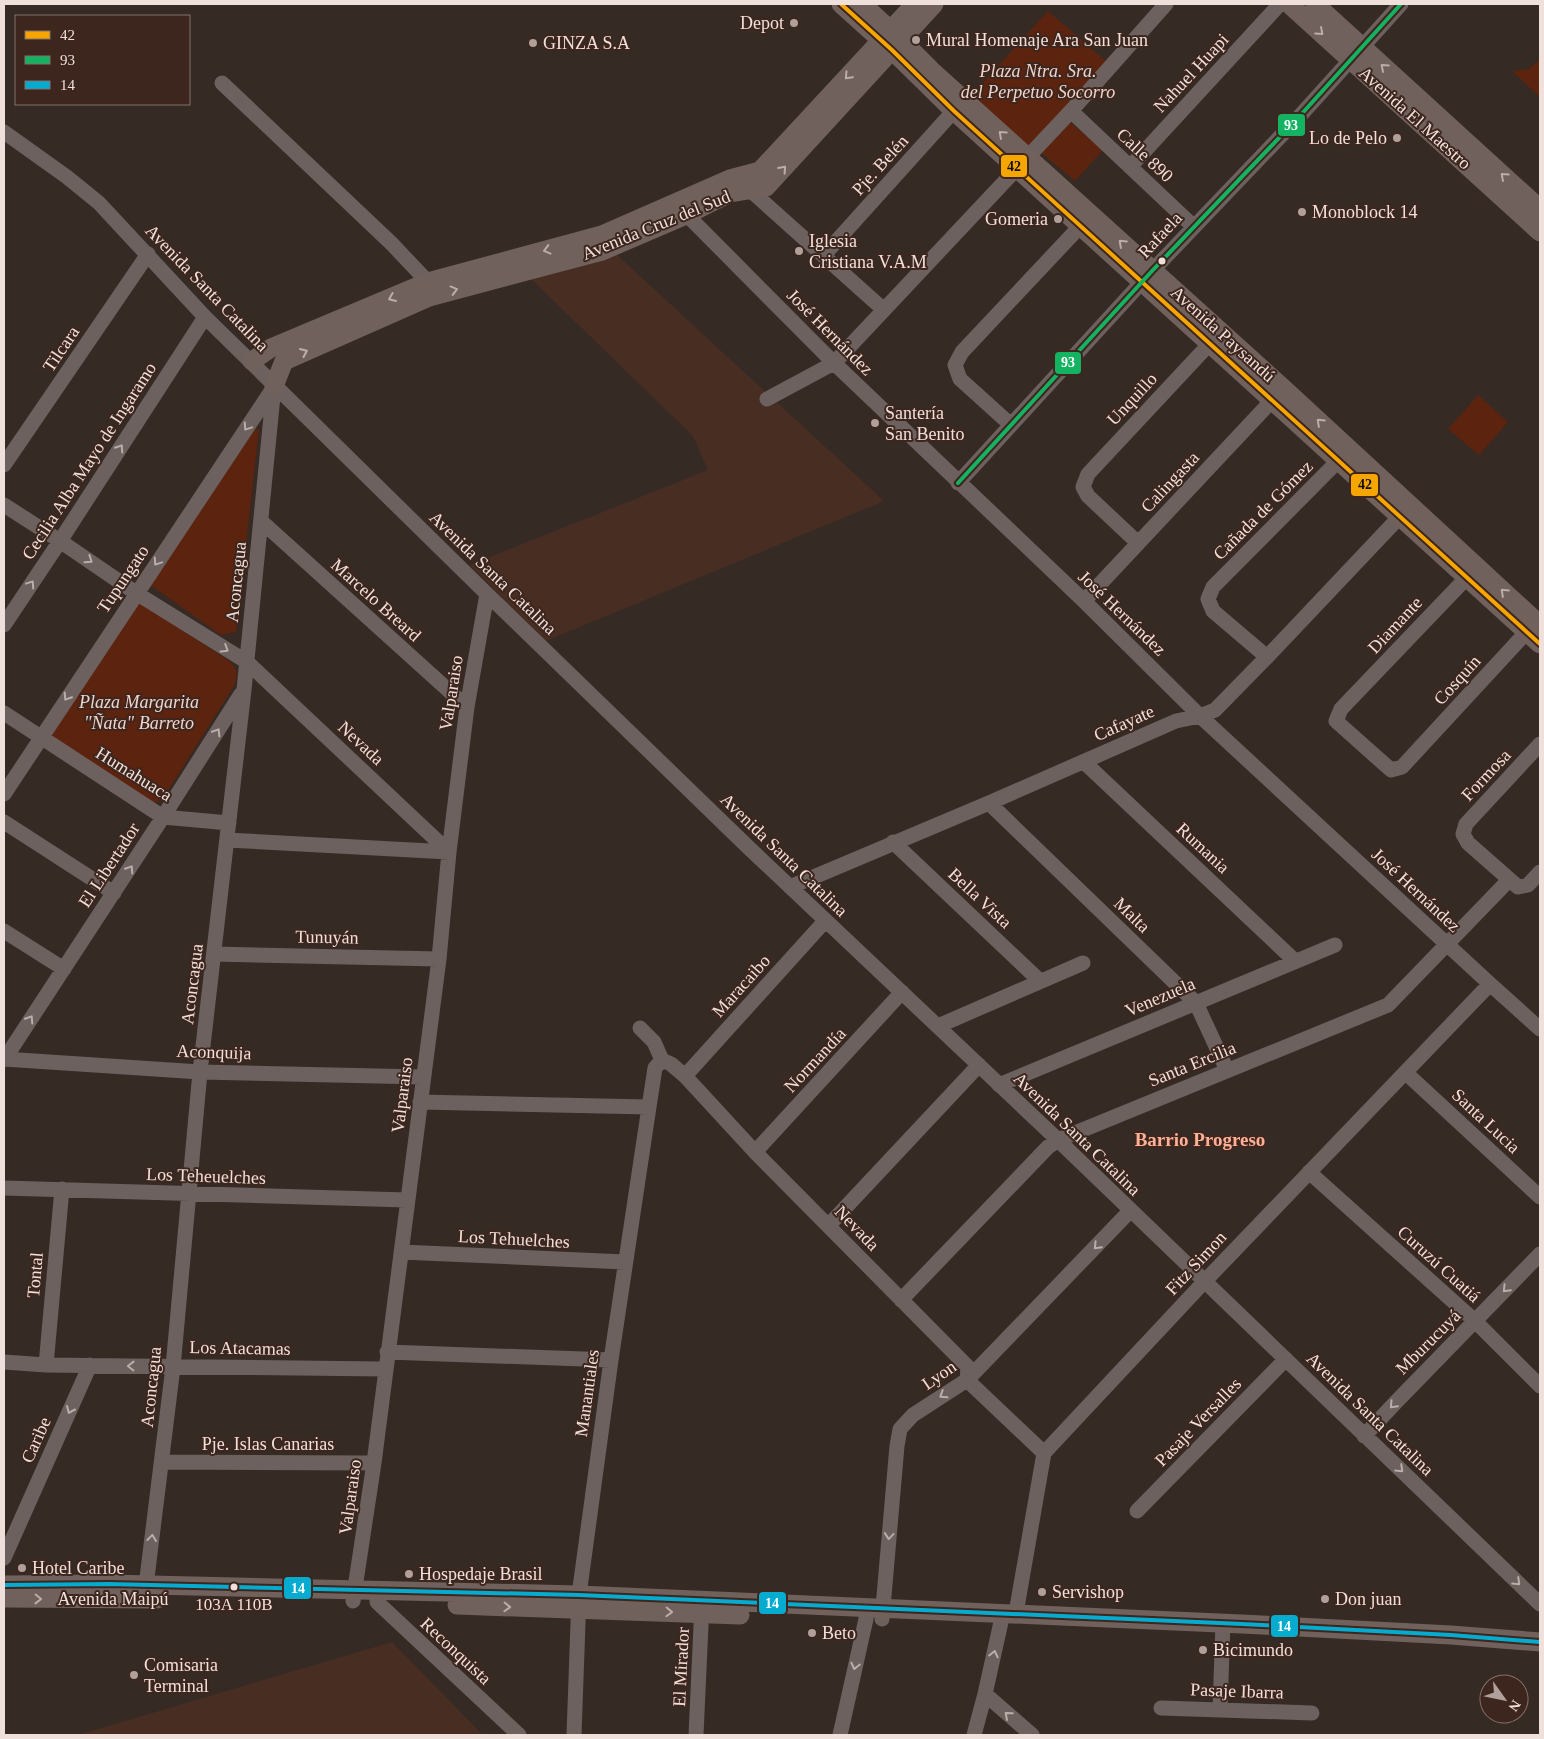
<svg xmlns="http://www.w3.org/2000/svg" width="1544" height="1739" font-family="'Times New Roman',serif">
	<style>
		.built { fill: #482d23 }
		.green { fill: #5c230e }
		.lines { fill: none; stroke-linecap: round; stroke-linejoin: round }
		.minor { stroke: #6c615e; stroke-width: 15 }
		.major { stroke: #70615c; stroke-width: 19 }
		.bus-1-casing { stroke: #3d261e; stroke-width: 8 }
		.bus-2-casing { stroke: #3d261e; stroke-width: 8 }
		.bus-3-casing { stroke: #3d261e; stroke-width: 8 }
		.bus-1 { stroke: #f7a600; stroke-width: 4 }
		.bus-2 { stroke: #13b361; stroke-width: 4 }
		.bus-3 { stroke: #06acd0; stroke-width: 4 }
		.oneway { stroke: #bdada8 }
		.oneway2 { stroke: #bbada9 }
		.poi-dot { fill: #afa09b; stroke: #3d261e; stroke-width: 2 }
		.bus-dot { fill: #f0e0db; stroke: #3d261e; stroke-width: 2 }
		.labels { text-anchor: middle; stroke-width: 4; stroke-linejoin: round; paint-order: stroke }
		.bus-label { font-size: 17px; fill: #f0e0db; stroke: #3d261e }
		.poi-label { font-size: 18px; fill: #f0e0db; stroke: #3d261e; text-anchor: start }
		.park-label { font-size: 18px; font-style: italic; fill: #efd5cc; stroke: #3d261e }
		.street-label { font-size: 18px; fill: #f0e0db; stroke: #3d261e }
		.neighbourhood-label { font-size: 19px; font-weight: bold; fill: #ffb096; stroke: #3d261e }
		.line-badge { stroke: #3d261e; stroke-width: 2 }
		.badge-label { font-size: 14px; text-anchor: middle; font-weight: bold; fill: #fff }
		.pale-badge-label { font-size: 14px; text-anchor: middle; font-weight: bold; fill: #111 }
	</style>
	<rect width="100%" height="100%" fill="#362a25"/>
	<path class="built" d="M616 254 884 501 546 641 470 565 708 470 693 436 531 279Z
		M392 1642 483 1735H78Z"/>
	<path class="green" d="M1048 11 1108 63 1029 152 968 99Z
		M1540 59V97L1512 71 1529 69Z
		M1067 120 1103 150 1075 181 1039 151Z
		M1478 395 1508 422 1479 455 1448 429Z
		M259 429 236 632 221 635 149 584 250 430Z
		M141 603 232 663 237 672 235 684 164 797 157 802H150L54 739 50 733 132 604Z"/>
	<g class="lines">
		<path class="minor" d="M222 83 391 243 428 282
			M1071 111 1194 227
			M4 132 67 177 99 203 205 317 487 594 749 848 1058 1140 1540 1604
			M1130 167 1280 4
			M750 190 884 310
			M679 207 834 363 1084 601 1200 716 1490 984 1540 1029
			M824 255 960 104
			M767 399 834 363 1071 111 1166 4
			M1011 425 960 379 955 365 962 352 1087 219
			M4 465 148 254
			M958 483 1152 271 1298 118 1401 4
			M4 505 60 541 136 593 247 662 449 852
			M261 521 467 707
			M1138 543 1088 496 1083 487 1088 474 1216 337
			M1474 570 1341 709 1336 721 1391 770 1402 767 1533 625
			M1084 601 1279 393
			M4 625 60 541 205 317
			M1267 657 1213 611 1208 599 1213 587 1346 453
			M4 713 163 817 229 823
			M1540 744 1466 824 1463 834 1468 843 1518 887 1528 885 1540 872
			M1084 762 1295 961
			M4 794 274 387
			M989 803 1196 1003 1227 1070
			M4 822 114 893
			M227 840 449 852
			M893 842 1040 981
			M790 887 989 803 1176 721 1200 716 1215 710 1267 657 1408 508
			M4 931 64 969
			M214 954 439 959
			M938 1026 1083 963
			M640 1028 654 1042 662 1060 671 1064 685 1076 755 1152 968 1367 967 1380 1044 1453
			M4 1059 200 1072 423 1077
			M4 1060 163 817 241 694
			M1406 1073 1540 1197
			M685 1076 825 921
			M999 1085 1335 945
			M420 1102 649 1107
			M755 1152 902 992
			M1309 1172 1475 1321 1540 1386
			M4 1188 407 1200
			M829 1225 979 1065
			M401 1252 625 1262
			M901 1300 1048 1147 1058 1140 1388 1005 1509 880
			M387 1352 611 1360
			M4 1362 46 1365 385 1369
			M46 1365 62 1189
			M1364 1436 1396 1402 1540 1254
			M162 1462 374 1463
			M1137 1511 1286 1359
			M4 1558 90 1365
			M146 1586 173 1367 200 1072 244 690 274 386
			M377 1590V1602L519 1735
			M353 1601 374 1463 439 959 449 852 467 707 487 594
			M1016 1613 1044 1453 1204 1282 1490 984
			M882 1619 897 1446 900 1429 913 1415 967 1380 1130 1211
			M985 1694 1032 1735
			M1161 1708 1312 1713
			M1220 1709 1223 1623
			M574 1735 579 1595 611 1360 649 1107 655 1068 662 1060
			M696 1735 702 1604
			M840 1735 866 1619 867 1608
			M974 1735 985 1694 1003 1613"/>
		<path class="major" d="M841 4 892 50 954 111 1540 644
			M862 4 901 40 932 71 1283 388 1540 625
			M1289 4 1540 232
			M1315 4 1540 209
			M252 361 271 348 428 282 602 235 730 179 760 171 915 4
			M274 386 284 361 429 297 602 251 686 215 730 193 766 187 934 4
			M4 1585 109 1584 579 1595 1242 1624 1451 1635 1540 1642
			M4 1598 157 1599
			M457 1605 740 1615"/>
		<defs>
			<path id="bus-1" d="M841 4 892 50 954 111 1540 644"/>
			<path id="bus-2" d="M958 483 1152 271 1298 118 1401 4"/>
			<path id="bus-3" d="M4 1585 109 1584 579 1595 1242 1624 1451 1635 1540 1642"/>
		</defs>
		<use href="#bus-1" class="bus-1-casing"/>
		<use href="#bus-2" class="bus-2-casing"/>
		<use href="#bus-3" class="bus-3-casing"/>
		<use href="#bus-1" class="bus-1"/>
		<use href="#bus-2" class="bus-2"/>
		<use href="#bus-3" class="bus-3"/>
	</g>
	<defs><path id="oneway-chevron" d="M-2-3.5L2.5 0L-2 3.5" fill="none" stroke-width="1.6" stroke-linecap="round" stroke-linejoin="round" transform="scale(1.25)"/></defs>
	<g class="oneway">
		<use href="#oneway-chevron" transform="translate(1320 32) rotate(42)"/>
		<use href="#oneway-chevron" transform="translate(1384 67) rotate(-138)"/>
		<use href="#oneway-chevron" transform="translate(848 76) rotate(133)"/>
		<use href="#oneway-chevron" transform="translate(1002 134) rotate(-138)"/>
		<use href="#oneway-chevron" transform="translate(783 169) rotate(-48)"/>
		<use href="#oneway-chevron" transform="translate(1504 176) rotate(-138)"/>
		<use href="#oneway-chevron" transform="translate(1122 243) rotate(-137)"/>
		<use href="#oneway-chevron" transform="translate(547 250) rotate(165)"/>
		<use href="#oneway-chevron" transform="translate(454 290) rotate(-15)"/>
		<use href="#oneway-chevron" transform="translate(392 298) rotate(157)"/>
		<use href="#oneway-chevron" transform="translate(304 352) rotate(-24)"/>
		<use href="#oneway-chevron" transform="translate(1320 422) rotate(-137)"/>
		<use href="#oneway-chevron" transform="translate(1504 592) rotate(-137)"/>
		<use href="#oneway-chevron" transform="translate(38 1599) rotate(1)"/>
		<use href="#oneway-chevron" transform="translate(507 1607) rotate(2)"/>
		<use href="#oneway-chevron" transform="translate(669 1612) rotate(2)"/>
	</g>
	<g class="oneway2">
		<use href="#oneway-chevron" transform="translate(247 427) rotate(124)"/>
		<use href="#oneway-chevron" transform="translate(120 448) rotate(-57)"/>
		<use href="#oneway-chevron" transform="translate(89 560) rotate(34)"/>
		<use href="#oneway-chevron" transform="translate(157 562) rotate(124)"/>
		<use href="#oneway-chevron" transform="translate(31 584) rotate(-56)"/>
		<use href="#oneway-chevron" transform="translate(225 649) rotate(32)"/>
		<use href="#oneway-chevron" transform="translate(67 697) rotate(123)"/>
		<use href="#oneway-chevron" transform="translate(217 732) rotate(-58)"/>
		<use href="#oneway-chevron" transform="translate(130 869) rotate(-57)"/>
		<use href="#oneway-chevron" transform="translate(30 1019) rotate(-57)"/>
		<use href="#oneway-chevron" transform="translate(1097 1246) rotate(134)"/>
		<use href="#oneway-chevron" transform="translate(1506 1289) rotate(134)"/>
		<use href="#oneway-chevron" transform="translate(131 1366) rotate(-179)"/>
		<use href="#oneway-chevron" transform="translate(943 1395) rotate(147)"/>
		<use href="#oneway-chevron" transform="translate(1393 1405) rotate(133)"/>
		<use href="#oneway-chevron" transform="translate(70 1410) rotate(114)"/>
		<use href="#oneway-chevron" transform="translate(1400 1469) rotate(44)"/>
		<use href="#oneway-chevron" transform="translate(889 1536) rotate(95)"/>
		<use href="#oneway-chevron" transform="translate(152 1538) rotate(-83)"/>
		<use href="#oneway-chevron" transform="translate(1517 1582) rotate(44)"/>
		<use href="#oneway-chevron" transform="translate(994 1654) rotate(-77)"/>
		<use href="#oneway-chevron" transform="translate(855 1666) rotate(103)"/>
		<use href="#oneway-chevron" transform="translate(1008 1715) rotate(-139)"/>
	</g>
	<g class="poi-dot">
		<circle cx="794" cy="23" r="5"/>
		<circle cx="916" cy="40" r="5"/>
		<circle cx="533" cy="43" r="5"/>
		<circle cx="1397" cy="138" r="5"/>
		<circle cx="1302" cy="212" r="5"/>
		<circle cx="1058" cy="219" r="5"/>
		<circle cx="799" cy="251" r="5"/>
		<circle cx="875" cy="423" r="5"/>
		<circle cx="22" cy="1568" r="5"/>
		<circle cx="409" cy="1574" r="5"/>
		<circle cx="1042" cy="1592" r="5"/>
		<circle cx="1325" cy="1599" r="5"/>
		<circle cx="812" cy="1633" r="5"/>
		<circle cx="1203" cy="1650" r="5"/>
		<circle cx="134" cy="1675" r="5"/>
	</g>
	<g class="bus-dot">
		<circle cx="1162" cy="261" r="4.5"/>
		<circle cx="234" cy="1587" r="4.5"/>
	</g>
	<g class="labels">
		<g class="bus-label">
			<text x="234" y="1610">103A 110B</text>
		</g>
		<g class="poi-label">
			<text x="784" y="29" text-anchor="end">Depot</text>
			<text x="926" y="46">Mural Homenaje Ara San Juan</text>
			<text x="543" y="49">GINZA S.A</text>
			<text x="1387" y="144" text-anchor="end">Lo de Pelo</text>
			<text x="1312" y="218">Monoblock 14</text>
			<text x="1048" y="225" text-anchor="end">Gomeria</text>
			<text x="809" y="247">Iglesia<tspan x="809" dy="21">Cristiana V.A.M</tspan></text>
			<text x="885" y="419">Santería<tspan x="885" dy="21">San Benito</tspan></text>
			<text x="32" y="1574">Hotel Caribe</text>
			<text x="419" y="1580">Hospedaje Brasil</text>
			<text x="1052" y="1598">Servishop</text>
			<text x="1335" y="1605">Don juan</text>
			<text x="822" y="1639">Beto</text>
			<text x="1213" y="1656">Bicimundo</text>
			<text x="144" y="1671">Comisaria<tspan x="144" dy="21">Terminal</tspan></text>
		</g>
		<g class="park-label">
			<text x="1038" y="77">Plaza Ntra. Sra.<tspan x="1038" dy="21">del Perpetuo Socorro</tspan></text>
			<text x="139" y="708">Plaza Margarita<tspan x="139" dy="21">"Ñata" Barreto</tspan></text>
		</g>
		<g class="street-label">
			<text transform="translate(1191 73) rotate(-47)" y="6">Nahuel Huapi</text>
			<text transform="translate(1415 118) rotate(42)" y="6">Avenida El Maestro</text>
			<text transform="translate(1145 155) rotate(43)" y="6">Calle 890</text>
			<text transform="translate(880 165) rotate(-48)" y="6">Pje. Belén</text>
			<text transform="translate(656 225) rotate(-22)" y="6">Avenida Cruz del Sud</text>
			<text transform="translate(1160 235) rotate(-47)" y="6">Rafaela</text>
			<text transform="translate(207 288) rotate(46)" y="6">Avenida Santa Catalina</text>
			<text transform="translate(830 332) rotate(45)" y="6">José Hernández</text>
			<text transform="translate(1223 334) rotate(42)" y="6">Avenida Paysandú</text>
			<text transform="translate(61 349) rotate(-56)" y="6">Tilcara</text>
			<text transform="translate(1132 399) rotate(-47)" y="6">Unquillo</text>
			<text transform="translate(89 461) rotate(-57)" y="6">Cecilia Alba Mayo de Ingaramo</text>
			<text transform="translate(1170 482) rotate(-47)" y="6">Calingasta</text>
			<text transform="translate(1263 510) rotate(-45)" y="6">Cañada de Gómez</text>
			<text transform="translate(493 573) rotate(44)" y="6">Avenida Santa Catalina</text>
			<text transform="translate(123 579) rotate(-56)" y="6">Tupungato</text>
			<text transform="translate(236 582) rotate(-84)" y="6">Aconcagua</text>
			<text transform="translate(376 600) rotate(42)" y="6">Marcelo Breard</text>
			<text transform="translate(1122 613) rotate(44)" y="6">José Hernández</text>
			<text transform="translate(1395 625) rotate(-47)" y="6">Diamante</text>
			<text transform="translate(1457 680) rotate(-48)" y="6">Cosquín</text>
			<text transform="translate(451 693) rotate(-81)" y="6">Valparaiso</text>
			<text transform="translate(1124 723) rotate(-24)" y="6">Cafayate</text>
			<text transform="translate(361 743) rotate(43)" y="6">Nevada</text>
			<text transform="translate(134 774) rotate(32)" y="6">Humahuaca</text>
			<text transform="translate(1486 775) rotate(-47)" y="6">Formosa</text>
			<text transform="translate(1203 848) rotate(43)" y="6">Rumania</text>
			<text transform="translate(784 855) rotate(44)" y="6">Avenida Santa Catalina</text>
			<text transform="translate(109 865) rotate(-57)" y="6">El Libertador</text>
			<text transform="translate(1416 890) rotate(43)" y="6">José Hernández</text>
			<text transform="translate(980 898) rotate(43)" y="6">Bella Vista</text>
			<text transform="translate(1132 915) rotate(44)" y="6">Malta</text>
			<text transform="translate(327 937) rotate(1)" y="6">Tunuyán</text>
			<text transform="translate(192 984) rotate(-83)" y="6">Aconcagua</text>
			<text transform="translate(741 986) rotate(-48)" y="6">Maracaibo</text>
			<text transform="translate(1160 997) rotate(-23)" y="6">Venezuela</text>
			<text transform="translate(214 1052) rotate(2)" y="6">Aconquija</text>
			<text transform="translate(815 1060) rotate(-47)" y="6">Normandía</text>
			<text transform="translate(1192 1064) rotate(-22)" y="6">Santa Ercilia</text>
			<text transform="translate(402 1095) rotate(-83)" y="6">Valparaiso</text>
			<text transform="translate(1486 1121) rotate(43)" y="6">Santa Lucia</text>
			<text transform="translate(1077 1134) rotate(44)" y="6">Avenida Santa Catalina</text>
			<text transform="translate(206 1176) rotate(2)" y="6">Los Teheuelches</text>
			<text transform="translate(857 1228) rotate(46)" y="6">Nevada</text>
			<text transform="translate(514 1239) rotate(3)" y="6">Los Tehuelches</text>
			<text transform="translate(1196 1263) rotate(-47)" y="6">Fitz Simon</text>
			<text transform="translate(1439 1264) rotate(42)" y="6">Curuzú Cuatiá</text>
			<text transform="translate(35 1275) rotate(-85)" y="6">Tontal</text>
			<text transform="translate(1428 1342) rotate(-45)" y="6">Mburucuyá</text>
			<text transform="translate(240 1348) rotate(1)" y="6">Los Atacamas</text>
			<text transform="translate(939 1375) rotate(-35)" y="6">Lyon</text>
			<text transform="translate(151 1387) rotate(-84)" y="6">Aconcagua</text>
			<text transform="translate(587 1393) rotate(-82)" y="6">Manantiales</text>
			<text transform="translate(1370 1414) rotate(44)" y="6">Avenida Santa Catalina</text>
			<text transform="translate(1198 1422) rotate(-46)" y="6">Pasaje Versalles</text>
			<text transform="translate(36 1440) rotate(-66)" y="6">Caribe</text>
			<text x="268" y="1450">Pje. Islas Canarias</text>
			<text transform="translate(350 1497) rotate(-82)" y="6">Valparaiso</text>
			<text x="113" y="1605">Avenida Maipú</text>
			<text transform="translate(456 1651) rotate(43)" y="6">Reconquista</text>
			<text transform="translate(681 1667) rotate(-87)" y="6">El Mirador</text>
			<text transform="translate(1237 1691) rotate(2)" y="6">Pasaje Ibarra</text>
		</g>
		<g class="neighbourhood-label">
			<text x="1200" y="1146">Barrio Progreso</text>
		</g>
	</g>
	<g class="line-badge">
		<rect x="1277" y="113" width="29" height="24" rx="5" fill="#13b361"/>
		<rect x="1000" y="154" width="28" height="24" rx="5" fill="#f7a600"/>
		<rect x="1054" y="351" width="28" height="24" rx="5" fill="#13b361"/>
		<rect x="1350" y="473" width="29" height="24" rx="5" fill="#f7a600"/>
		<rect x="283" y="1576" width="29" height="24" rx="5" fill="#06acd0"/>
		<rect x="758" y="1591" width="29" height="24" rx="5" fill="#06acd0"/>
		<rect x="1270" y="1614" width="29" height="24" rx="5" fill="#06acd0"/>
	</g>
	<g class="badge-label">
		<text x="1291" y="130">93</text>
		<text x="1068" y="367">93</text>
		<text x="298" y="1593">14</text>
		<text x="772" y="1608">14</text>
		<text x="1284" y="1631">14</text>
	</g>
	<g class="pale-badge-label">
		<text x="1014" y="171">42</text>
		<text x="1365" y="489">42</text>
	</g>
	<rect width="1544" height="1739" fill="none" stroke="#f0e0db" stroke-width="10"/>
	<rect x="15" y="15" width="175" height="90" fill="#3d261e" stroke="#85706a"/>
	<rect x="25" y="31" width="25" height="8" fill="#f7a600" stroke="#85706a"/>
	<text x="60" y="40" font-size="15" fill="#f0e0db">42</text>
	<rect x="25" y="56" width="25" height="8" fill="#13b361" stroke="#85706a"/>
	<text x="60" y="65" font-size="15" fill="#f0e0db">93</text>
	<rect x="25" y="81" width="25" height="8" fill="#06acd0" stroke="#85706a"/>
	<text x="60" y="90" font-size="15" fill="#f0e0db">14</text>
	<g transform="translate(1504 1699) rotate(123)"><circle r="24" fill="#3d261e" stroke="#85706a"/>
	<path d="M0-4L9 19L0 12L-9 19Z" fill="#afa09b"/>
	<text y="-8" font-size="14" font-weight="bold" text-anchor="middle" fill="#f0e0db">N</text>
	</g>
</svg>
